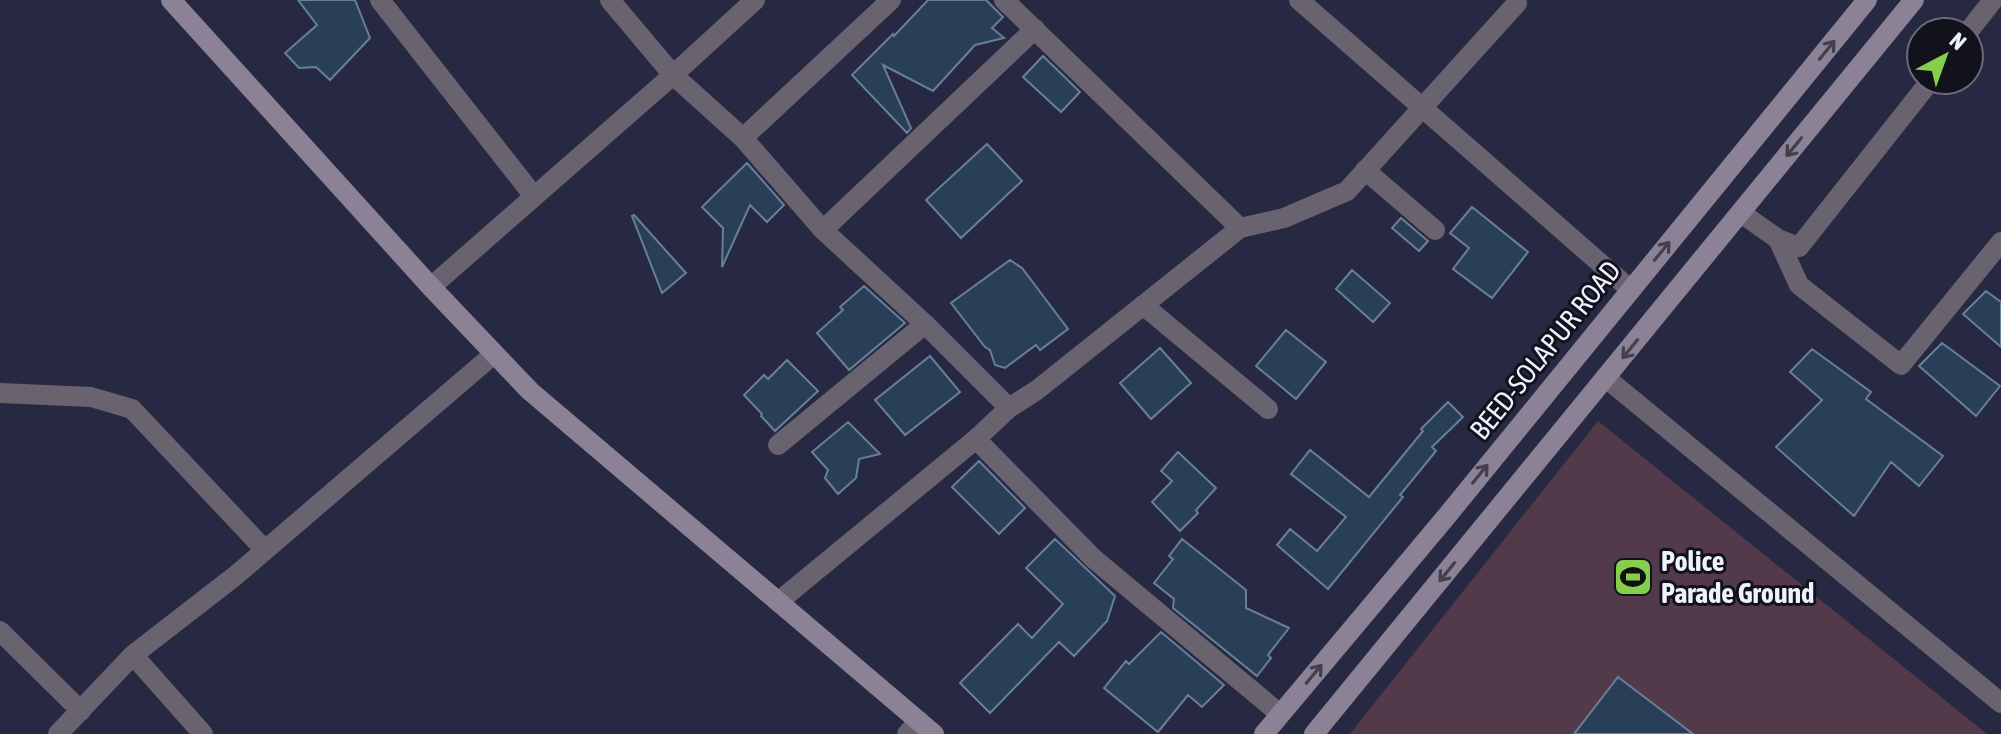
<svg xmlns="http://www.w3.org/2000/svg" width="2001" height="734" font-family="'Asap Condensed',sans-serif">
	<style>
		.green { fill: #533a4a }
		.building { fill: #293f58; stroke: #697f97; stroke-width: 2 }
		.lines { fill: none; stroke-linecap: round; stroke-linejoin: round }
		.street { stroke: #69636f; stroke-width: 20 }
		.secondary { stroke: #8c8295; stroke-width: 20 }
		.oneway { stroke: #433f4d }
		.labels { text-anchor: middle; stroke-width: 6; stroke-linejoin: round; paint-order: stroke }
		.street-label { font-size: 28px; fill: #f0f1ff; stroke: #12121d }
		.poi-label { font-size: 28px; font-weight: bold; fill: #f0f1ff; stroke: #12121d; text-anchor: start }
	</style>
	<rect width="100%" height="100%" fill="#272841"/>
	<path class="green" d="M1598 421 1987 734H1350Z"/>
	<path class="building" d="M298 0H355L370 38 330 80 316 67 299 68 285 53 317 25Z
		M928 0H986L1003 17 992 28 1004 38 975 45 933 91 883 65 911 128 907 133 852 75 893 34 894 36Z
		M1043 56 1080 92 1061 112 1023 77Z
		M987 144 1022 181 961 238 926 200Z
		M747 163 784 205 767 222 750 205 722 267 723 228 702 207Z
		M1472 207 1528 252 1492 298 1453 269 1469 248 1450 233Z
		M634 215 686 273 662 293 632 216Z
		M1401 218 1428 241 1419 251 1392 228Z
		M1010 260 1022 268 1068 329 1040 350 1036 345 1005 368 995 365 990 350 985 347 951 303Z
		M1352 270 1390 303 1373 322 1336 289Z
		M864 286 905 323 849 370 817 333 843 310 840 307Z
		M1986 291 2001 302V347L1963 314Z
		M1286 330 1326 362 1296 399 1256 366Z
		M1942 343 2000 386 1976 416 1919 366Z
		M1160 348 1191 383 1151 419 1120 383Z
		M1812 349 1871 392 1866 399 1943 456 1919 486 1891 462 1854 516 1776 447 1822 400 1790 372Z
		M930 356 960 392 905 435 875 400Z
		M787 360 818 391 775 431 761 416 762 414 744 395 764 375 768 379Z
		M1448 402 1463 417 1432 447 1436 451 1400 495 1403 497 1328 589 1277 545 1290 529 1317 551 1346 517 1291 474 1310 450 1369 497 1423 431 1421 429Z
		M848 422 880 454 859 459 856 478 838 494 825 478 828 470 812 452Z
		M1178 452 1216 488 1196 510 1198 513 1180 531 1152 502 1172 481 1161 471Z
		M979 461 1025 508 999 534 952 487Z
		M1055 539 1115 596 1107 621 1074 656 1059 642 990 713 960 683 1018 624 1032 638 1063 604 1026 568Z
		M1182 539 1246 590V608L1289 628 1268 655 1271 658 1257 676 1173 608 1174 599 1154 583 1173 559 1169 556Z
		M1161 632 1224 685 1202 707 1188 695 1158 732 1104 688 1126 661 1129 664Z
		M1618 677 1693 734H1574Z"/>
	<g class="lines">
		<path class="street" d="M380 0 533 195
			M610 0 673 75 743 138 823 230 925 324 1009 408
			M1004 0 1240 228
			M1299 0 1631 290
			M1968 32 1993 0
			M743 138 891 0
			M1365 170 1435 230
			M1741 213 1778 239 1799 247 1931 80
			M823 230 1035 29
			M1778 239 1799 285 1901 365 2001 242
			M431 287 673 75 755 0
			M1143 305 1268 409
			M1606 378 2001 703
			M0 393 91 397 132 409 265 550
			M976 439 1094 559 1280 714
			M778 445 925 324
			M778 602 976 439 1009 408 1037 390 1240 228 1284 218 1347 191 1517 3
			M0 631 81 711
			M133 655 235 576 494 354
			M58 734 133 655 203 734
			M907 734 919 721"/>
		<path class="secondary" d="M171 0 431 287 530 391 934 734
			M1264 734 1446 517 1867 0
			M1314 734 1914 0"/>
	</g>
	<defs><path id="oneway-shaft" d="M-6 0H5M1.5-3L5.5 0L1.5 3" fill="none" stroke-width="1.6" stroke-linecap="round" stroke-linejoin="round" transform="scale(2)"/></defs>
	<g class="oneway">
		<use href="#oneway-shaft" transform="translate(1827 50) rotate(-51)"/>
		<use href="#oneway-shaft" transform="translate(1794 147) rotate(129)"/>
		<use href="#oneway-shaft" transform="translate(1662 251) rotate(-51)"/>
		<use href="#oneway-shaft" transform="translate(1630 349) rotate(129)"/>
		<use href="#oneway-shaft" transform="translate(1480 474) rotate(-51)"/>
		<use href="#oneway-shaft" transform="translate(1447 572) rotate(129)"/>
		<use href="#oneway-shaft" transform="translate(1314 674) rotate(-50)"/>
	</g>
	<defs>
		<symbol id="stadium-square" viewBox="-11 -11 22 22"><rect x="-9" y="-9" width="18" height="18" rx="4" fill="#86cf4c" stroke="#12121d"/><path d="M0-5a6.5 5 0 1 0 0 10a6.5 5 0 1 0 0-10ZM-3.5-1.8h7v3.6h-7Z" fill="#111"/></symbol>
	</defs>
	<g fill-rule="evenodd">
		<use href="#stadium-square" x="1611" y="555" width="44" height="44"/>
	</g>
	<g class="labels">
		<g class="street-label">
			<text transform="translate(1545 350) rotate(-51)" y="10">BEED-SOLAPUR ROAD</text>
		</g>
		<g class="poi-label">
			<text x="1661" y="571">Police<tspan x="1661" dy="32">Parade Ground</tspan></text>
		</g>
	</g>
	<g transform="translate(1945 56) rotate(41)"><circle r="38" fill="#12121d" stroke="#6b6b77" stroke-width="2"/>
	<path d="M0-6L14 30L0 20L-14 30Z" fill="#86cf4c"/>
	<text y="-12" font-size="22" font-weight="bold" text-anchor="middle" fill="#f0f1ff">N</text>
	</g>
</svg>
